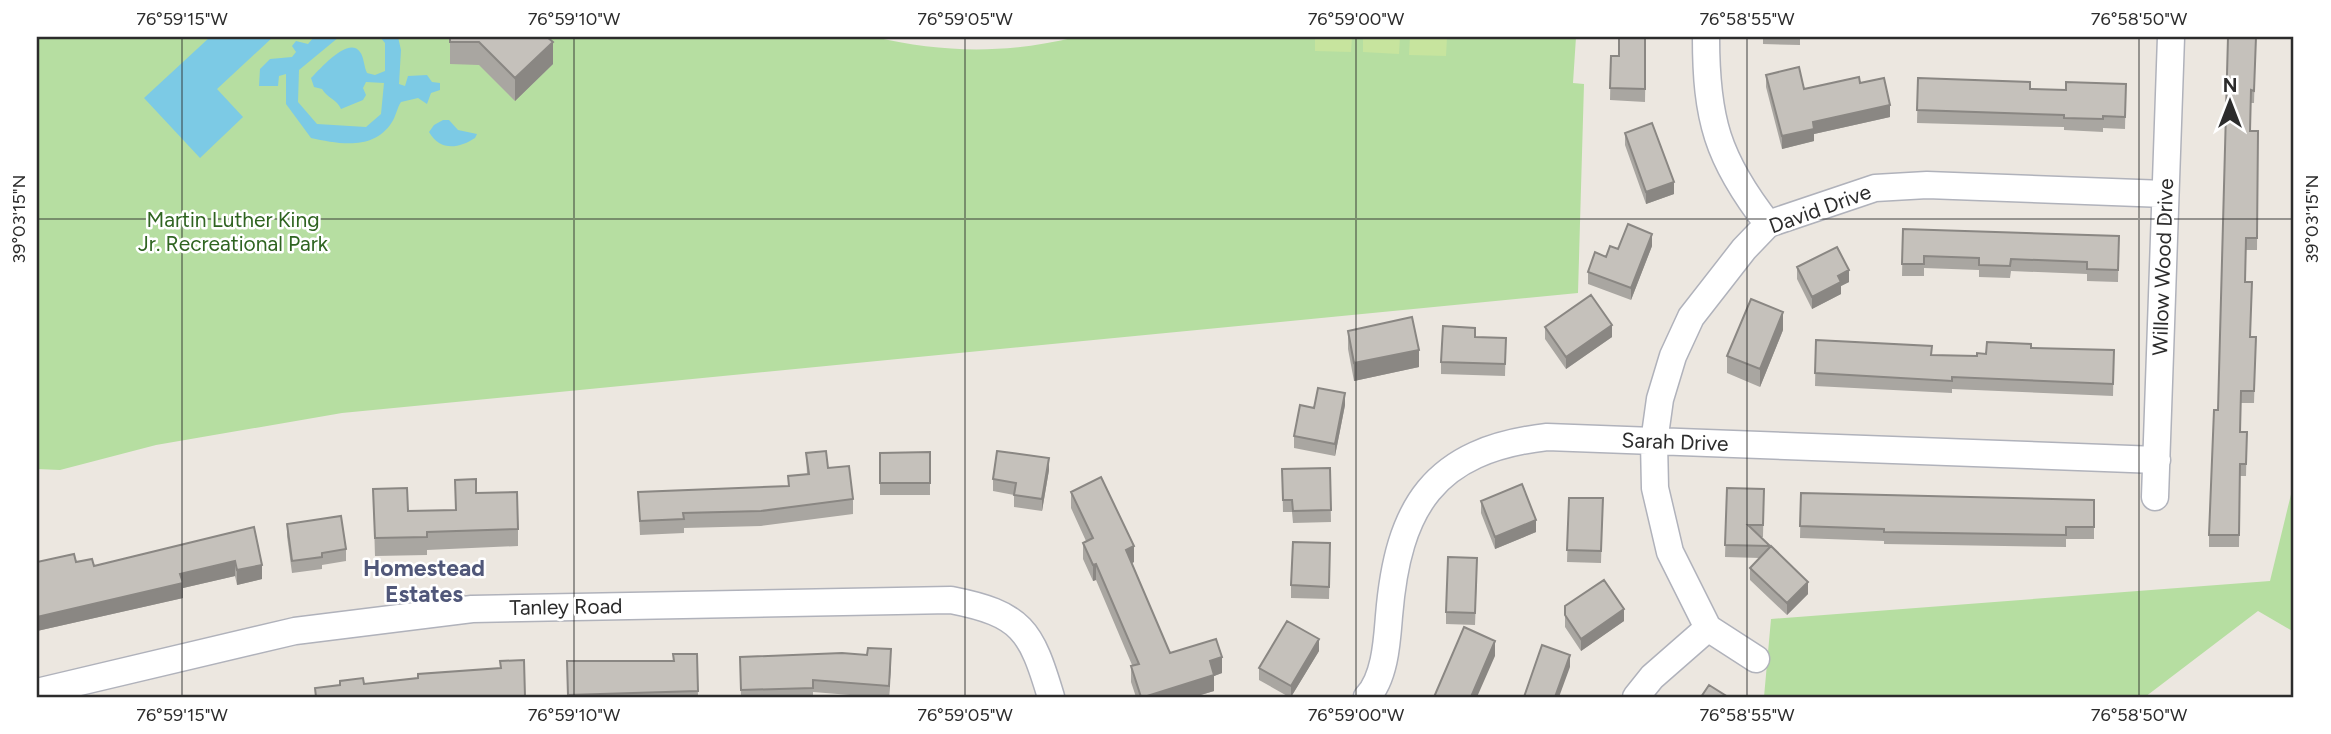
<svg xmlns="http://www.w3.org/2000/svg" width="2331" height="734" font-family="Figtree,sans-serif">
	<style>
		.green { fill: #b6dea1 }
		.pitch { fill: #c7e49e }
		.water { fill: #7ccae5 }
		.lines { fill: none; stroke-linecap: round; stroke-linejoin: round }
		.street-casing { stroke: #b0b2bb; stroke-width: 29 }
		.street { stroke: #fff; stroke-width: 26 }
		.wall { fill: #a9a6a1 }
		.shaded-wall { fill: #8a8783 }
		.building { fill: #c5c1bb; stroke: #8a8783; stroke-width: 2 }
		.ticks { fill: none; stroke: #2c2c2c; stroke-width: 2; stroke-opacity: 0.45 }
		.labels { text-anchor: middle; stroke-width: 5; stroke-linejoin: round; paint-order: stroke }
		.street-label { font-size: 21px; fill: #2c2c2c; stroke: #fff }
		.park-label { font-size: 21px; fill: #2f6421; stroke: #fff }
		.neighbourhood-label { font-size: 23px; font-weight: bold; fill: #505779; stroke: #fff }
		.neatline { fill: none; stroke: #2c2c2c; stroke-width: 2.5 }
		.ticks-label { font-size: 18px; text-anchor: middle; fill: #2c2c2c }
	</style>
	<rect width="100%" height="100%" fill="#ece7e0"/>
	<path class="green" d="M37 37H874C943 53 1007 54 1076 37H1576L1573 83 1584 84 1578 293 342 413 156 445 60 470 37 469Z
		M2294 482V632L2258 611 2145 697H1764L1771 619 2270 581Z"/>
	<path class="pitch" d="M1315 37H1352L1351 52 1315 51Z
		M1363 37H1400L1399 54 1363 52Z
		M1410 37H1447L1446 56 1409 55Z"/>
	<path class="water" d="M210 37H273L217 89 243 117 200 158 144 98Z
		M314 37H339L299 70 298 102 317 124 366 127 381 114 384 83 366 82 363 88 366 95 363 100 341 109C337 99 327 98 322 89L314 87 311 78C319 70 349 35 360 52 364 57 364 67 367 73L375 75 385 71V43L380 37H398L401 50 399 84 405 86 408 76 427 75 432 82 440 83V90L431 93 427 104 418 98 401 102C397 108 396 116 392 122 374 151 339 144 311 138L286 104V74L279 76 278 86H259L260 69 270 59 292 57 296 52 292 46 296 41 308 44Z
		M443 120H449L458 130 477 134 475 138C458 149 440 151 429 132L434 125Z"/>
	<g class="lines">
		<defs>
			<path id="street" d="M1706 37C1706 118 1717 159 1768 224
				M2155 497 2171 37
				M1756 659 1708 628 1670 552 1655 488 1654 442 1660 399 1673 356 1691 317 1744 249 1768 224 1875 188 1927 185 2165 194
				M37 692 295 631 472 609 951 600C1022 614 1031 630 1051 697
				M1367 697C1385 678 1387 641 1389 616 1398 507 1433 450 1547 437L2157 460
				M1636 697 1652 677 1708 628"/>
		</defs>
		<use href="#street" class="street-casing"/>
		<use href="#street" class="street"/>
	</g>
	<path class="wall" d="M450 37H547L553 64 515 101 479 65 450 64Z
		M1646 37 1645 102 1610 100 1611 56H1619Z
		M1763 37H1800V45L1763 44Z
		M2256 37 2254 103H2251L2250 131H2258L2257 250H2246L2245 282 2251 337H2256L2254 403H2241L2240 432H2247L2246 476H2240L2239 547H2209V535Z
		M1766 75 1804 89 1860 83 1890 117 1814 134V141L1782 149 1766 87Z
		M1918 78 2030 89 2066 90 2126 84 2125 129 2103 128V132L2064 130V127L1917 123Z
		M1625 133 1674 194 1646 204 1625 145Z
		M1903 229 2119 236 2118 282 2087 281V274L2011 271 2010 278 1979 277V270L1924 268V276H1902Z
		M1652 246 1631 300 1588 284V272L1618 249Z
		M1797 267 1849 282 1841 286V294L1812 309 1797 279Z
		M1545 327 1612 337 1566 369 1545 339Z
		M1783 330 1760 387 1727 373V356Z
		M1348 331 1419 367 1354 381 1348 349Z
		M1475 337 1506 338 1505 376 1441 374V362Z
		M1816 340 1932 355 1977 356 2031 348 2114 350 2113 396 1952 389V393L1815 386Z
		M1345 405 1335 456 1294 448V436L1314 408Z
		M930 452V495H880V453Z
		M806 453 828 468 853 499V514L761 526 684 528V533L640 535 638 492 788 486V476L807 474Z
		M1330 468 1331 522 1293 523 1292 512H1283L1282 469Z
		M1049 470 1042 511 1014 507V495L993 491V479Z
		M455 480 476 493 518 529V546L427 550V555L375 556 373 489 408 511 456 510Z
		M1727 488 1764 489 1763 537H1761L1770 546 1808 594 1787 615 1750 580V568L1760 558 1725 557Z
		M1071 492 1134 562 1132 563 1170 653 1222 673 1214 676V691L1194 697H1136L1131 682V666L1132 665 1096 580 1093 581 1083 559V543L1086 541 1071 508Z
		M1801 493 2094 500V539H2066V547L1884 544V541L1800 538Z
		M1569 498H1603L1601 563 1567 562Z
		M1481 501 1536 532 1495 549 1481 513Z
		M287 524 346 549V561L322 565V569L292 573 287 536Z
		M254 527 262 579 237 585 235 576 183 588V598L37 631V562H76L94 566Z
		M1330 555 1329 599 1291 598V585Z
		M1477 570 1475 625 1446 624V612Z
		M1565 606 1624 621 1581 651 1565 627Z
		M1319 651 1291 697H1289L1259 680V668Z
		M697 654 698 697H568L567 661H673Z
		M740 657 891 662 889 697H875L813 692V697H741Z"/>
	<path class="shaded-wall" d="M553 42V64L515 101V78Z
		M1890 105V117L1814 134V141L1782 149V136L1813 122Z
		M1674 182V194L1646 204V192Z
		M1652 234V246L1631 300V288Z
		M1849 270V282L1841 286V294L1812 309V297L1838 276Z
		M1783 312V330L1760 387V369Z
		M1612 325V337L1566 369V357Z
		M1419 350V367L1354 381V363Z
		M1345 393V405L1335 456V444Z
		M1049 458V470L1042 511V499Z
		M1536 520V532L1495 549V537Z
		M1134 546V562L1126 566V550Z
		M235 561V576L183 588V598L37 631V617L180 574Z
		M1096 564V580L1093 581V565Z
		M262 565V579L237 585V570Z
		M1808 582V594L1787 615V603Z
		M1624 609V621L1581 651V639Z
		M1319 639V651L1291 697V686Z
		M1495 641V656L1477 697H1471Z
		M891 649V662L889 697V686Z
		M1570 655V667L1559 697H1555Z
		M1222 657V673L1214 676V691L1194 697H1144L1210 661Z"/>
	<path class="building" d="M450 37H547L553 42 515 78 479 42H450Z
		M1619 37H1645V89L1610 88 1611 56H1619Z
		M2228 37H2256L2254 91 2251 90 2250 131H2258L2257 238H2246L2245 282H2252L2250 337H2256L2254 391H2241L2240 432H2247L2246 464H2240L2239 535H2209L2214 410H2218Z
		M1799 67 1804 89 1859 77 1860 83 1884 78 1890 105 1813 122 1814 129 1782 136 1766 75Z
		M1918 78 2030 82V89L2066 90V82L2126 84 2125 117 2103 116V119L2064 118V115L1917 110Z
		M1652 123 1674 182 1646 192 1625 133Z
		M1628 224 1652 234 1631 288 1588 272 1595 252 1606 257 1610 246 1618 249Z
		M1903 229 2119 236 2118 270 2087 269V262L2011 259 2010 266 1979 265V258L1924 256V264H1902Z
		M1837 247 1849 270 1838 276 1841 282 1812 297 1797 267Z
		M1591 295 1612 325 1566 357 1545 327Z
		M1751 299 1783 312 1760 369 1727 356Z
		M1412 317 1419 350 1354 363 1348 331Z
		M1443 326 1475 328V337L1506 338 1505 364 1441 362Z
		M1816 340 1932 346 1931 355 1977 356V353L1986 354 1987 342 2031 344V348L2114 350 2113 384 1952 377V381L1815 373Z
		M1318 388 1345 393 1335 444 1294 436 1300 405 1314 408Z
		M826 451 828 468 849 466 853 499 761 511 683 513 684 519 640 521 638 492 789 486 788 476 809 474 806 453Z
		M997 451 1049 458 1042 499 1014 495 1016 483 993 479Z
		M930 452V483H880V453Z
		M1330 468 1331 510 1293 511 1292 500H1283L1282 469Z
		M1101 477 1134 546 1126 550 1170 653 1216 639 1222 657 1210 661 1214 675 1144 697H1141L1131 666 1139 664 1096 564 1093 565 1083 543 1093 538 1071 492Z
		M476 479V493L517 492 518 529 427 532V537L375 538 373 489 407 488 408 511 456 510 455 480Z
		M1522 484 1536 520 1495 537 1481 501Z
		M1727 488 1764 489 1763 525H1748L1770 546 1725 545Z
		M1801 493 2094 500V527H2066V535L1884 532V529L1800 526Z
		M1569 498H1603L1601 551 1567 550Z
		M341 516 346 549 322 553V557L292 561 287 524Z
		M254 527 262 565 237 570 235 561 180 574 183 583 37 617V562L74 554 76 562 92 559 94 566Z
		M1293 542 1330 543 1329 587 1291 585Z
		M1771 546 1808 582 1787 603 1750 568Z
		M1448 557 1477 558 1475 613 1446 612Z
		M1604 580 1624 609 1581 639 1565 615V606Z
		M1287 621 1319 639 1291 686 1259 668Z
		M1464 627 1495 641 1471 697 1462 696 1461 697H1434Z
		M1542 645 1570 655 1555 697H1524Z
		M868 648 891 649 889 686 813 680V688L741 690 740 657 842 653 867 655Z
		M673 654H697L698 691 568 695 567 661H674Z
		M524 660 525 697H316L315 688 340 685V681L363 678 364 684 418 678V674L501 668 500 661Z
		M1709 685 1728 697H1701Z"/>
	<path class="ticks" d="M182 37V697M574 37V697M965 37V697M1356 37V697M1747 37V697M2139 37V697M37 219H2294"/>
	<g class="labels">
		<g class="street-label">
			<text transform="translate(1820 209) rotate(-20)" y="7">David Drive</text>
			<text transform="translate(2163 267) rotate(-88)" y="7">Willow Wood Drive</text>
			<text transform="translate(1675 442) rotate(2)" y="7">Sarah Drive</text>
			<text transform="translate(566 607) rotate(-1)" y="7">Tanley Road</text>
		</g>
		<g class="park-label">
			<text x="233" y="227">Martin Luther King<tspan x="233" dy="24">Jr. Recreational Park</tspan></text>
		</g>
		<g class="neighbourhood-label">
			<text x="424" y="576">Homestead<tspan x="424" dy="26">Estates</tspan></text>
		</g>
	</g>
	<rect width="2331" height="734" fill="none" stroke="#ffffff" stroke-width="77"/>
	<g transform="translate(2230 102)" stroke="#ffffff" stroke-width="5" paint-order="stroke">
	<path d="M0-5L12 26L0 18L-12 26Z" fill="#2c2c2c"/>
	<text y="-10" font-size="19" font-weight="bold" text-anchor="middle" fill="#2c2c2c">N</text>
	</g>
	<rect x="38" y="38" width="2254" height="658" class="neatline"/>
	<g class="ticks-label">
		<text x="182" y="25">76°59'15"W</text>
		<text x="574" y="25">76°59'10"W</text>
		<text x="965" y="25">76°59'05"W</text>
		<text x="1356" y="25">76°59'00"W</text>
		<text x="1747" y="25">76°58'55"W</text>
		<text x="2139" y="25">76°58'50"W</text>
		<text transform="translate(19 219) rotate(-90)" y="6">39°03'15"N</text>
		<text transform="translate(2312 219) rotate(-90)" y="6">39°03'15"N</text>
		<text x="182" y="721">76°59'15"W</text>
		<text x="574" y="721">76°59'10"W</text>
		<text x="965" y="721">76°59'05"W</text>
		<text x="1356" y="721">76°59'00"W</text>
		<text x="1747" y="721">76°58'55"W</text>
		<text x="2139" y="721">76°58'50"W</text>
	</g>
</svg>
